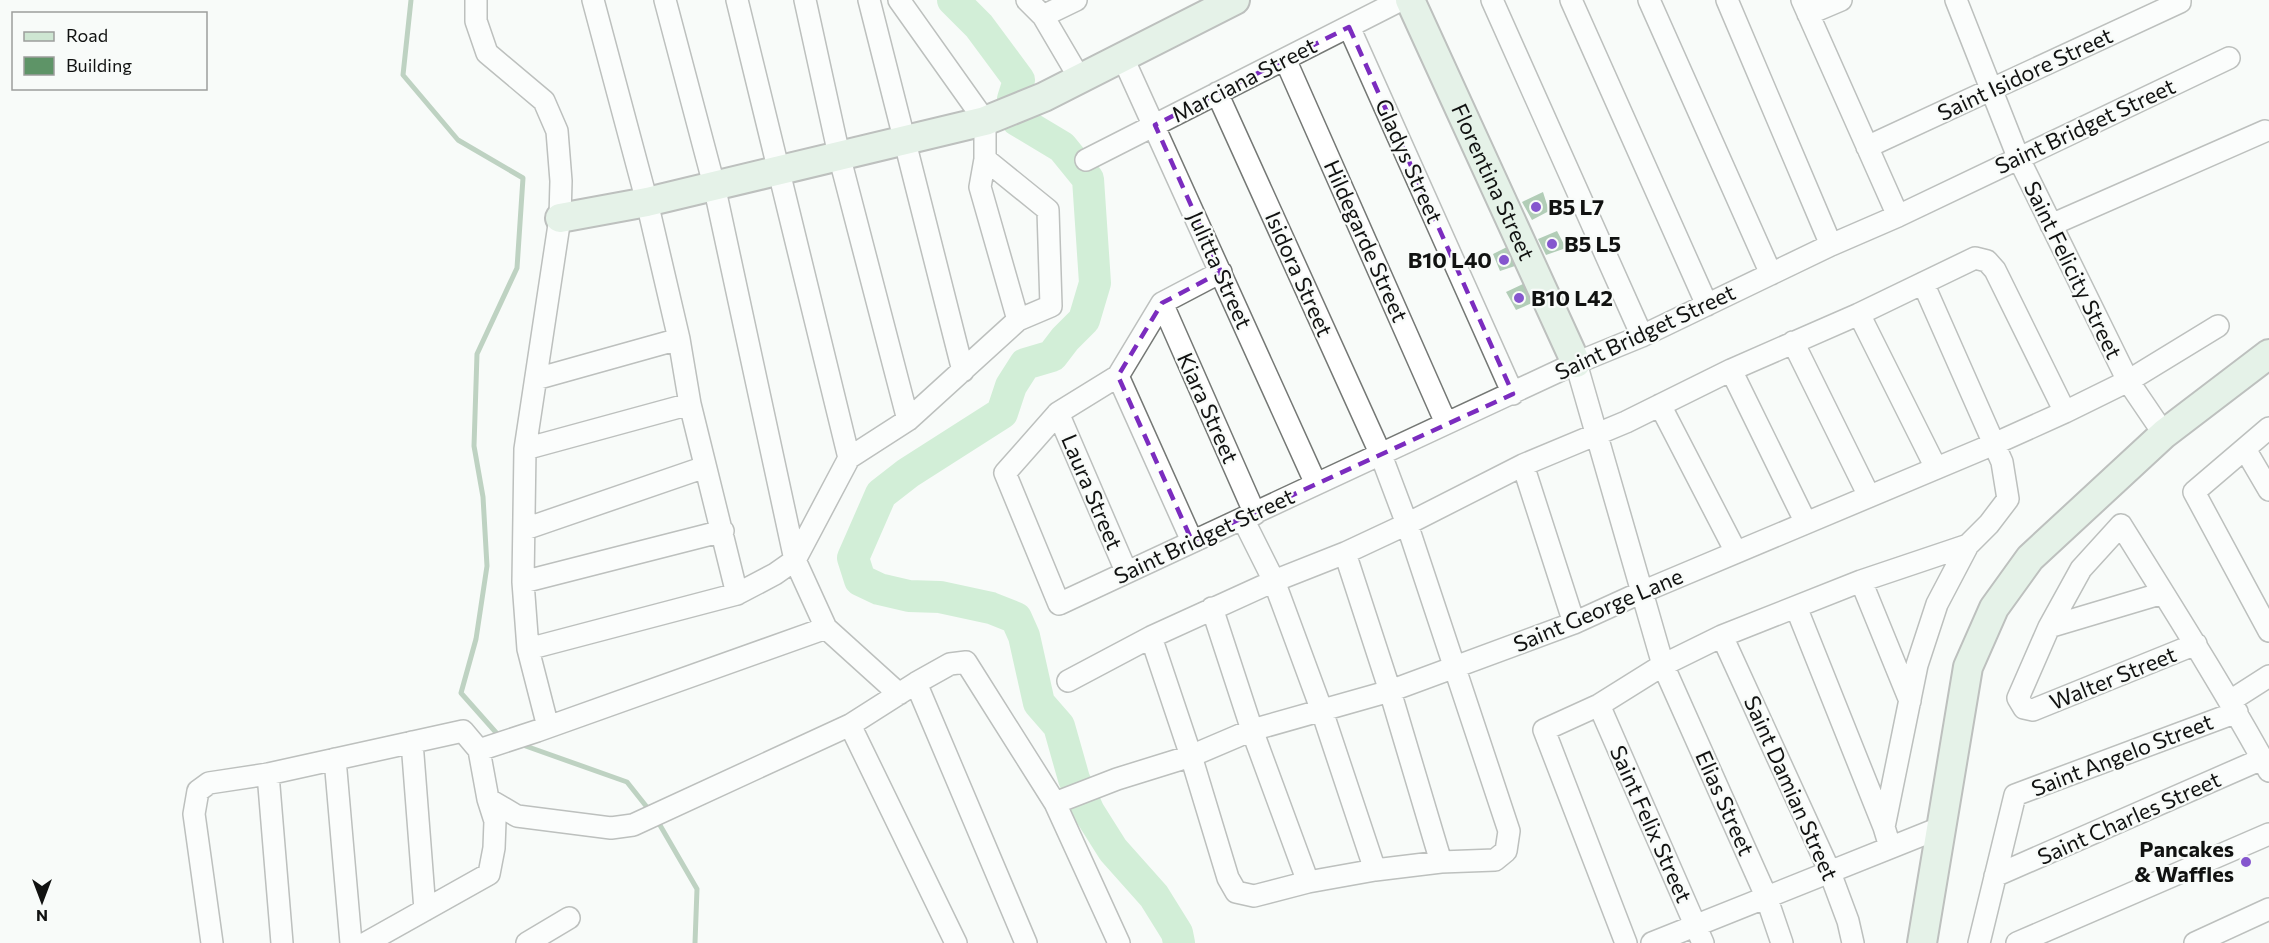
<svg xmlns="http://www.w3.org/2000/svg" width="2269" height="943" font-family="Commissioner,sans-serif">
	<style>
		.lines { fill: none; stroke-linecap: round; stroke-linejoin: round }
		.stream { stroke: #79a17e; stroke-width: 5 }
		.river { stroke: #a5dead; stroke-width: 32 }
		.building { fill: #5e9467 }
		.street-casing { stroke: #757875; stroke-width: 24 }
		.secondary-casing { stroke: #757875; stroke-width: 32 }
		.street { stroke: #fff; stroke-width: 21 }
		.secondary { stroke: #cee6d2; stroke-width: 28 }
		.marked { fill: none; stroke: #7b2cbf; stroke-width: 4.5; stroke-dasharray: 12 8; stroke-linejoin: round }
		.poi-dot { fill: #8556ce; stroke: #f8fbf9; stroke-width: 2 }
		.labels { text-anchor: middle; stroke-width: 4.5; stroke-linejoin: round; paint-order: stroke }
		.street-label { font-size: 22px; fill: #111211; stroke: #f8fbf9 }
		.poi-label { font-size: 22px; font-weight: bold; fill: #111211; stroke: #f8fbf9; text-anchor: start }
	</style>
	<rect width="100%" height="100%" fill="#f8fbf9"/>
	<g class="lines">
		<path class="stream" d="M411 0 403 75 458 140 523 178 517 268 477 354 474 446 483 497 487 566 476 639 461 693 500 737
			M520 744 627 782 650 811
			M657 820 697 889 695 943"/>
		<path class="river" d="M953 0 979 26 1019 80 1013 99 1017 120 1062 147 1088 179 1095 283 1084 320 1065 339 1052 356 1025 364 1011 386 1002 413 908 473 881 494 853 558 860 580 879 589 909 596 940 597 991 608 1016 618 1024 636 1039 703 1059 726 1074 779 1089 812 1113 850 1154 896 1177 933 1179 943"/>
	</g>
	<path class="building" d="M1543 192 1549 211 1532 220 1522 202Z
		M1557 231 1566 248 1546 255 1538 239Z
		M1507 247 1515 266 1500 271 1493 254Z
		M1523 284 1532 303 1516 310 1506 292Z"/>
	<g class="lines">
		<defs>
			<path id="street" d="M476 0V21L487 53 544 101 557 131 561 181 560 218 525 449 523 582 528 649 548 727
				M593 0 647 202 679 339 690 404 737 594
				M665 0 714 185 795 560 826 628 899 694
				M737 0 849 458
				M805 0 839 155 908 420
				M869 0 963 371
				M899 0 985 121V159L980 187 1018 320
				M1027 0 1043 16 1080 79
				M1492 0 1642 336
				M1571 0 1707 305
				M1649 0 1771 274
				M1727 0 1831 245
				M1802 0 1898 216
				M1956 0 2018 157 2128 381 2164 434
				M1808 14 1841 0
				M1043 16 1076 0
				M1349 27 1513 394
				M1123 58 1316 484
				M1285 59 1446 423
				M1867 147 2180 2V0
				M1086 160 1401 0
				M2051 225 2265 131
				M1221 272 1162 303 1118 376 1058 413 1005 473 1059 604 1576 363 1642 336 1831 245 1898 216 2229 58
				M1162 303 1255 514
				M1859 314 1936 468
				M1793 342 1869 496
				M1576 363 1663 665 1766 896 1782 943
				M1731 370 1806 523
				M1118 376 1192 541
				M536 379 679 339
				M1660 405 1736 552
				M1058 413 1126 571
				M2269 428 2194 492 2269 631
				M525 449 690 404
				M2245 449 2269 490
				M1523 465 1574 623
				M1243 519 1274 581 1322 711 1375 870
				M525 529 705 467
				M1345 553 1390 691 1441 862
				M1861 581 1910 701
				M523 582 723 531
				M1796 607 1884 827
				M1212 608 1252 730 1308 882
				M2049 627 2163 593
				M1722 636 1829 870 1848 921 1853 943
				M1151 637 1191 756 1228 878 1236 892 1254 896 1308 882 1375 870 1441 862 1495 860 1506 851 1509 831 1407 524 1381 455 1217 93
				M2196 644 2033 710 2024 708 2018 698 2049 627 2081 569 2121 525C2172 607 2223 687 2269 771
				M528 649 737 594 775 574 795 560 849 458 908 420 1018 320 1051 306 1048 210 985 159
				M1068 681 1151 637 1274 581 1345 553 1407 524 1523 465 1626 422 1731 370 1859 314 1975 258 1987 261 1995 270 2065 412
				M916 683 1026 943
				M2230 701 2269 676
				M1599 705 1703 943
				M850 725 956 943
				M412 742 425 910
				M479 750 537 731 826 628
				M335 759 351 943
				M268 774 282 943
				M488 799 517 816 611 828 633 825 850 725 916 683 950 664 966 662 1055 803 1119 943
				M1055 803 1117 779 1191 756 1252 730 1390 691 1574 623 1642 592 1994 444 2065 412 2128 381 2218 326
				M1890 847 1884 827 1917 665 1937 604 1968 545 1989 524 2008 499 2002 462 1923 283
				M1995 876 2262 759
				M212 943 194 814 198 791 209 783 268 774 463 731 479 750 488 799 495 821 494 848 489 874 366 943
				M527 943 569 918
				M1626 943 1544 730 1599 705 1663 665 1722 636 1861 581 1968 545
				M1652 943 1942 827
				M1979 943 2015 795 2237 712
				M2017 943 2269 834
				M2195 943 2269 909"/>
			<g id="secondary">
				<path id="s1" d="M1410 0 1576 363"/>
				<path d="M560 218 647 202 985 121 1044 97 1235 0"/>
				<path d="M1922 943 1968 667 1994 608 2030 558 2164 434 2269 354"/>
			</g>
		</defs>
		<use href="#street" class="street-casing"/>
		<use href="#secondary" class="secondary-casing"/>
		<use href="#street" class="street"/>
		<use href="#secondary" class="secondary"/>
	</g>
	<path d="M0 0H2269V943H0ZM1349 27 1513 394 1192 541 1118 376 1162 303 1221 272 1155 125Z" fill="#f8fbf9" fill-opacity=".55" fill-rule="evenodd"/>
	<path class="marked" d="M1349 27 1513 394 1192 541 1118 376 1162 303 1221 272 1155 125Z"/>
	<g class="poi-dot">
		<circle cx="1536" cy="207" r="6"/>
		<circle cx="1552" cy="244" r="6"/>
		<circle cx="1504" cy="260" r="6"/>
		<circle cx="1519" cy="298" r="6"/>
		<circle cx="2246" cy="862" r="6"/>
	</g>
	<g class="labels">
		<g class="street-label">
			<text transform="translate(2025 74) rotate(-25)" y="8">Saint Isidore Street</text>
			<text transform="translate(1244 80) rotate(-27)" y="8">Marciana Street</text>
			<text transform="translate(2085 126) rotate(-25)" y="8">Saint Bridget Street</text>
			<text transform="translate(1409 161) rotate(66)" y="8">Gladys Street</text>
			<text dy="8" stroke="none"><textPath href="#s1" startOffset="200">Florentina Street</textPath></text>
			<text transform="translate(1366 241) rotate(66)" y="8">Hildegarde Street</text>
			<text transform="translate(1220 270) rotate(66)" y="8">Julitta Street</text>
			<text transform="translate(2073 270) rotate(64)" y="8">Saint Felicity Street</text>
			<text transform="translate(1299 274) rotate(66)" y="8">Isidora Street</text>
			<text transform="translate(1645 332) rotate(-25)" y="8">Saint Bridget Street</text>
			<text transform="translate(1208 408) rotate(66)" y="8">Kiara Street</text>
			<text transform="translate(1092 492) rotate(67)" y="8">Laura Street</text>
			<text transform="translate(1204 536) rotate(-25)" y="8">Saint Bridget Street</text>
			<text transform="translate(1598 610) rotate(-23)" y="8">Saint George Lane</text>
			<text transform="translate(2113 678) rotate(-22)" y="8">Walter Street</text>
			<text transform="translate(2122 755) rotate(-21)" y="8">Saint Angelo Street</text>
			<text transform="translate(1791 788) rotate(66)" y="8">Saint Damian Street</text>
			<text transform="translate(1725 803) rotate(66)" y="8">Elias Street</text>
			<text transform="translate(2129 818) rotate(-24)" y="8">Saint Charles Street</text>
			<text transform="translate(1651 824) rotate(66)" y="8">Saint Felix Street</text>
		</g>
		<g class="poi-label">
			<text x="1548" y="215">B5 L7</text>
			<text x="1564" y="252">B5 L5</text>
			<text x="1492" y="268" text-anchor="end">B10 L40</text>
			<text x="1531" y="306">B10 L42</text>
			<text x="2234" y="857" text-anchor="end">Pancakes<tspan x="2234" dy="25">&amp; Waffles</tspan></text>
		</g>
	</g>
	<rect x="12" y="12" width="195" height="78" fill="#f8fbf9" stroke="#9c9e9c" stroke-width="1.5"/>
	<rect x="24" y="32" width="30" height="9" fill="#cee6d2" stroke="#9c9e9c" stroke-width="1.5"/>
	<text x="66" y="42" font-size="18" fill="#111211">Road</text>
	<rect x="24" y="57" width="30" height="18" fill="#5e9467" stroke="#9c9e9c" stroke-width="1.5"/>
	<text x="66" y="72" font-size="18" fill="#111211">Building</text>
	<g transform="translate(42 901) rotate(180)" stroke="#f8fbf9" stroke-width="4.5" paint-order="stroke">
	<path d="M0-4.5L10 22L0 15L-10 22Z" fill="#111211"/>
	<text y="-9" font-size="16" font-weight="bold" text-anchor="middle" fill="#111211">N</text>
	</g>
</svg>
